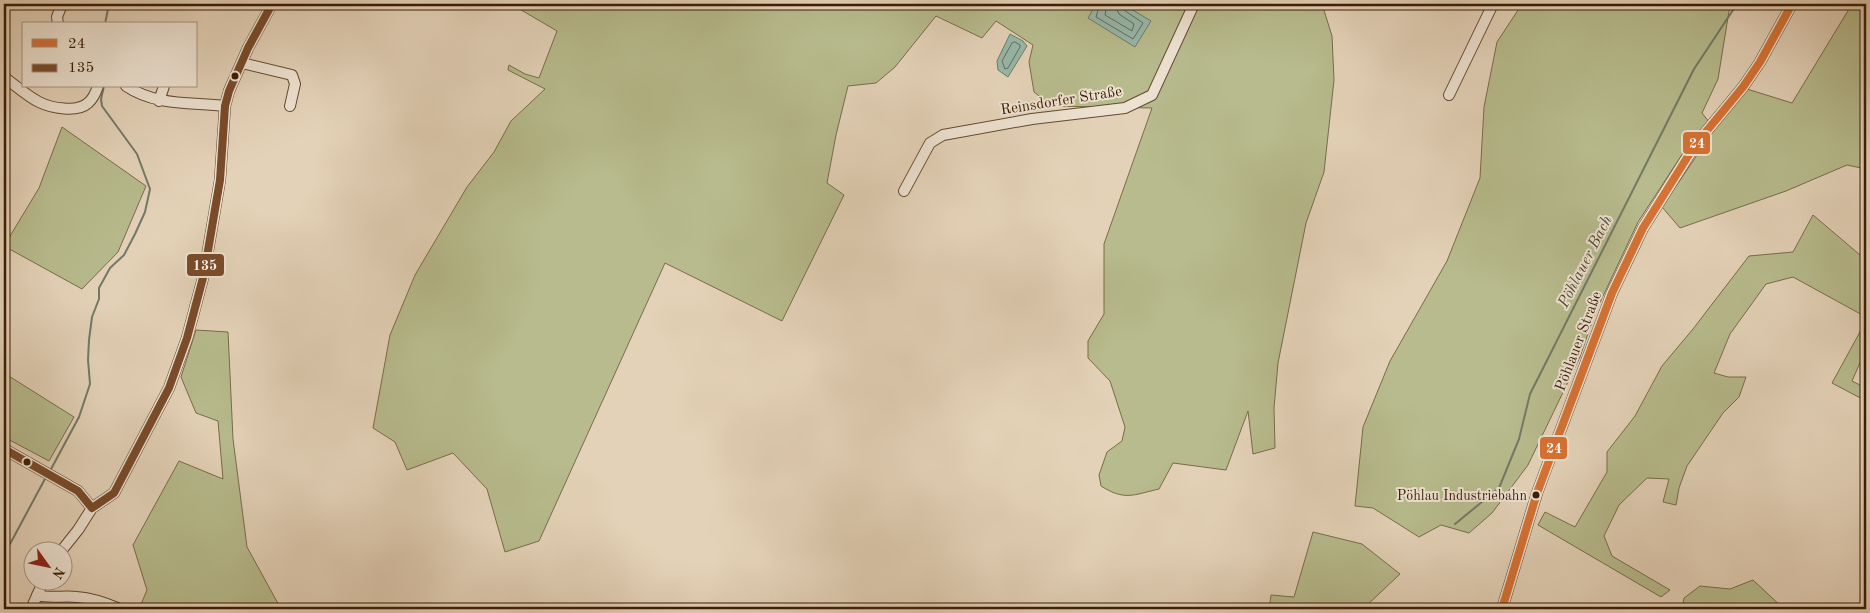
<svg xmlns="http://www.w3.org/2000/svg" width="1870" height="613" font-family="'Old Standard TT',serif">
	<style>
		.green { fill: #b7bb8d; stroke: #796c48 }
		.water { fill: #96b8aa; stroke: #727a68 }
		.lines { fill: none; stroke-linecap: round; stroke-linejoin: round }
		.shore { stroke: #686a57; stroke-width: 1 }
		.stream { stroke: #727a68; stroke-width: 2 }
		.minor-casing { stroke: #654a31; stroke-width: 12 }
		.minor { stroke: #ede2d1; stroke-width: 10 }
		.bus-1-casing { stroke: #ede2d1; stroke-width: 11 }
		.bus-2-casing { stroke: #ede2d1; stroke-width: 11 }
		.bus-1 { stroke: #d67234; stroke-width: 8 }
		.bus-2 { stroke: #7a4b2a; stroke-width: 8 }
		.bus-dot { fill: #3b1c04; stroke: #ede2d1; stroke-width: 2 }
		.labels { text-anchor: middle; stroke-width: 4; stroke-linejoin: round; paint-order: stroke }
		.bus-label { font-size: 14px; fill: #3b1c04; stroke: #ede2d1; text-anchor: end }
		.street-label { font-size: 15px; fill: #3b1c04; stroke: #ede2d1 }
		.water-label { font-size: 16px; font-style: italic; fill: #564b36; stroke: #ede2d1 }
		.line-badge { stroke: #ede2d1; stroke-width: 2 }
		.badge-label { font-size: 14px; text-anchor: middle; font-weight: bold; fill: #fff }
	</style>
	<rect width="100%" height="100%" fill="#e4d2b8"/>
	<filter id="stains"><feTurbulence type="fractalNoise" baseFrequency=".004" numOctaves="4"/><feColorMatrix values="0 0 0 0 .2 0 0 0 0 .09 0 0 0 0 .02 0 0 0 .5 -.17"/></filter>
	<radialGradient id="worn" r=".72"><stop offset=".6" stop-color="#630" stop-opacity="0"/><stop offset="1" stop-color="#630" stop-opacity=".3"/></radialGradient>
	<path class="green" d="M511 4H1322L1332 36 1334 80 1324 172 1306 223 1278 363 1274 408 1275 448 1253 454 1248 411 1226 470 1173 463 1159 489C1133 495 1125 501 1101 486L1099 475 1107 452 1122 441 1125 427 1110 381 1088 358V341L1104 314V244L1152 108 1052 106 1034 92 1029 62 1033 45 996 21 982 38 936 16 895 67 876 83 848 86 836 135 827 183 844 195 782 321 665 263 539 541 505 552 487 489 453 453 407 470 395 442 373 428 390 335 415 275 467 187 494 152 511 121 545 89 508 70 509 65 525 74 539 78 557 31Z
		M1522 4H1733L1729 11 1718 79 1702 113 1709 122 1685 150 1638 222 1595 313 1580 357 1528 465 1492 513 1469 533 1441 525 1419 537 1373 508 1355 506 1363 427 1390 361 1447 261 1480 178 1484 107 1497 42Z
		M1852 4H1866V169L1847 165 1786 191 1680 228 1662 207 1726 112 1747 89 1792 103Z
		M62 127 146 186 118 252 82 289 4 246 39 188Z
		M1813 215 1866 260V317L1793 277 1766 284 1730 334 1714 373 1728 377H1746L1739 397 1723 413 1687 466 1679 488 1676 505 1663 502 1669 479 1647 478 1619 505 1604 536 1612 556 1670 590 1661 597 1538 525 1545 512 1575 527 1607 472V452L1635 416 1662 366 1693 329 1749 256 1793 252Z
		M1866 321V349L1852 381 1866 388V401L1832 383Z
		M196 330 228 332 233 439 247 547 281 609H139L147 590 133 545 179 461 223 479 218 421 196 413 181 377Z
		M4 373 74 417 49 461 4 437Z
		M1313 532 1362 544 1400 574 1363 609H1269L1271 595 1294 597Z
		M1753 580 1784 609H1682L1684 598 1700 586 1730 589Z"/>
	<path class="water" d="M1096 4H1123L1151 21 1135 47 1088 18Z
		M1010 34 1023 41 1027 46 1008 77 998 70 997 61Z"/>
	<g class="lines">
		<path class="shore" d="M1100 4 1096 17 1133 39 1143 23 1124 10 1122 4
			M1107 4 1105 15 1132 31 1134 24 1119 14 1115 4
			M1015 42 1020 45V47L1008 68 1005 69 1002 61 1012 43Z"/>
		<path class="stream" d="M138 4 140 7 167 4
			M105 24 109 4
			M50 471 79 417 90 384 88 360 89 340 92 317 99 299V288L110 268 124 255 135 234 145 212 150 189 137 154 102 106 101 99 104 86
			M1455 524 1499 488 1519 439 1530 394 1694 69 1737 4
			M4 546 10 544 46 477"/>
		<defs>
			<path id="minor" d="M58 24 57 17 62 4
				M242 63 292 75 295 84 290 106
				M4 77C15 85 27 96 39 102 51 108 77 113 88 103 93 99 96 92 98 86
				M126 86C156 106 190 102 225 106
				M1449 95 1493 4
				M159 101 164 86
				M904 191 930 143 943 135 1032 119 1125 108 1152 95 1194 4
				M4 449 78 491 92 508
				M62 550 78 530 92 508 114 493 169 388 187 338 204 274 220 180 225 106 229 91 248 48 272 4
				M37 595C52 599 63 595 77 597 92 598 106 603 120 609
				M31 609 44 580
				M1502 609 1537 493 1612 293 1643 228 1695 145 1743 87 1760 62 1792 4"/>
		</defs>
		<use href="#minor" class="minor-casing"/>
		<use href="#minor" class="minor"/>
		<defs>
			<path id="bus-1" d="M1502 609 1537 493 1612 293 1643 228 1695 145 1743 87 1760 62 1792 4"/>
			<path id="bus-2" d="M4 449 78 491 92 508
				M92 508 114 493 169 388 187 338 204 274 220 180 225 106 229 91 248 48 272 4"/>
		</defs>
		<use href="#bus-1" class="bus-1-casing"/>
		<use href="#bus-2" class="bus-2-casing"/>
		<use href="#bus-1" class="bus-1"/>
		<use href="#bus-2" class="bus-2"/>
	</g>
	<g class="bus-dot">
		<circle cx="235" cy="76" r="4.5"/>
		<circle cx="27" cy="462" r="4.5"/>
		<circle cx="1536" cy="495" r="4.5"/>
	</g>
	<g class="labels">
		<g class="bus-label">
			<text x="1527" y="500">Pöhlau Industriebahn</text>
		</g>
		<g class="street-label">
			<text transform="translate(1061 100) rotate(-9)" y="5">Reinsdorfer Straße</text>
			<text transform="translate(1578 341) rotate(-69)" y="5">Pöhlauer Straße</text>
		</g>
		<g class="water-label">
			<text transform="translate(1584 261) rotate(-63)" y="6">Pöhlauer Bach</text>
		</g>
	</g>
	<g class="line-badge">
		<rect x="1682" y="131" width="29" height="24" rx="5" fill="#d67234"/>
		<rect x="186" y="253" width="39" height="24" rx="5" fill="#7a4b2a"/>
		<rect x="1539" y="436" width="29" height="24" rx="5" fill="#d67234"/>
	</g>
	<g class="badge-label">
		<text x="1697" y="148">24</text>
		<text x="205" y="270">135</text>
		<text x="1554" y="453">24</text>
	</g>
	<rect width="1870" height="613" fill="none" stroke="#e4d2b8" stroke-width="20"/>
	<rect x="5" y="5" width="1860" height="603" fill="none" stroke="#3b1c04" stroke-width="2.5"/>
	<rect x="10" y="10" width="1850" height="593" fill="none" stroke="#3b1c04"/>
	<rect x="22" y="22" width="175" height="65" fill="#ede2d1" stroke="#a6937f"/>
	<rect x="32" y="39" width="25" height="8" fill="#d67234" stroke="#a6937f"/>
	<text x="68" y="48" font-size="15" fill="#3b1c04">24</text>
	<rect x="32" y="64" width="25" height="8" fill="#7a4b2a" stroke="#a6937f"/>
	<text x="68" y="72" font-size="15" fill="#3b1c04">135</text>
	<g transform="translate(48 566) rotate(123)"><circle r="24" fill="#ede2d1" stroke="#a6937f"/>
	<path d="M0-4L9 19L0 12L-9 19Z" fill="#8f2418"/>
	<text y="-8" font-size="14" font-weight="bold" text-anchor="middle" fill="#3b1c04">N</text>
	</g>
	<rect width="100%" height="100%" filter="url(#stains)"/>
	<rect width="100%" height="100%" fill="url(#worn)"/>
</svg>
